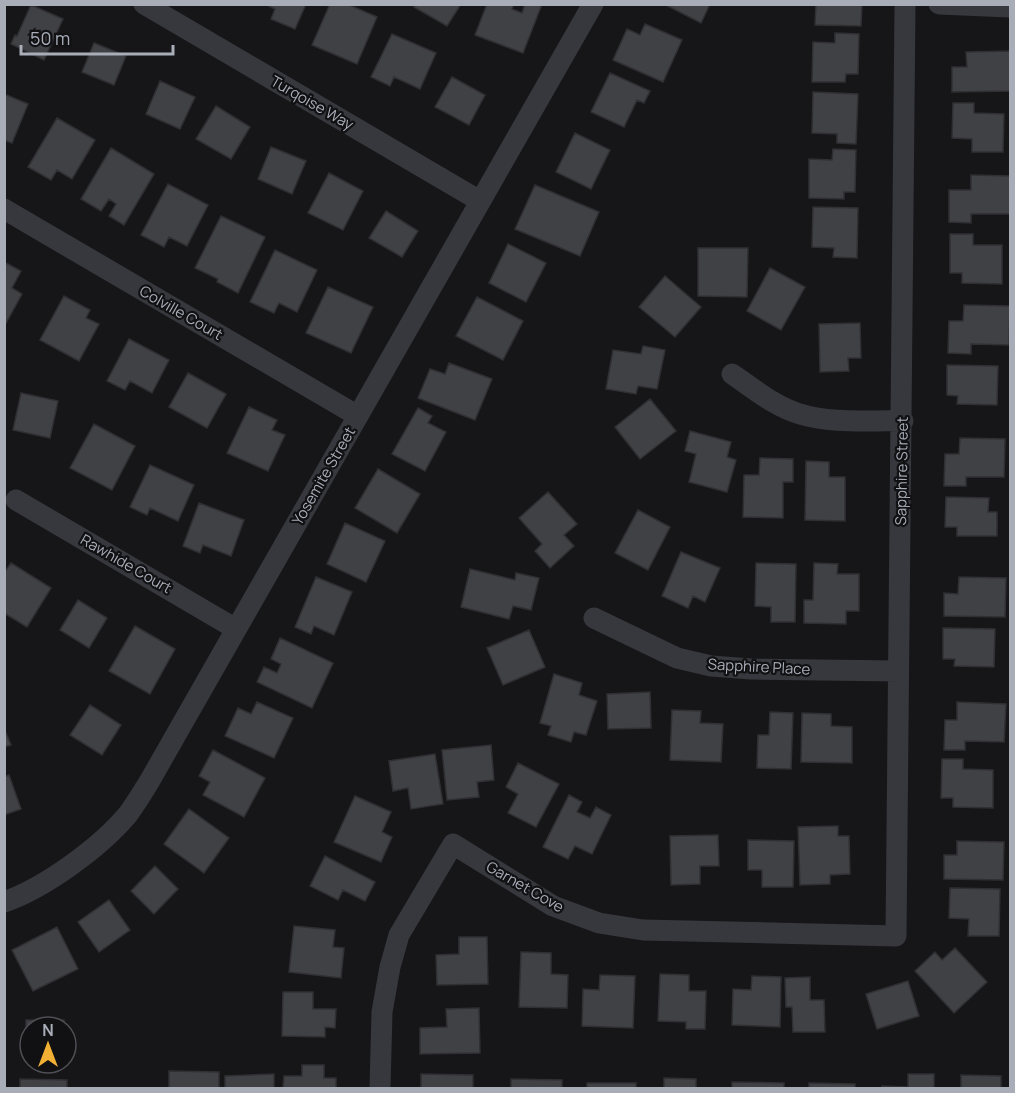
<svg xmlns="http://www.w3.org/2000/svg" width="1015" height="1093" font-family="Manrope,sans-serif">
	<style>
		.building { fill: #404145; stroke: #303034; stroke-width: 1.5 }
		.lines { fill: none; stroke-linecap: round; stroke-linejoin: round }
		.street { stroke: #37383d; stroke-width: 21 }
		.labels { text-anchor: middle; stroke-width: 4.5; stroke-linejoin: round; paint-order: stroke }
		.street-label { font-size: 15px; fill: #a8adb8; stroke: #111113 }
	</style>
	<rect width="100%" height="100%" fill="#161618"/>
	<path class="building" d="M265 4H306L295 29 271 19 275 9Z
		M330 4H347L377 17 357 64 312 45Z
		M416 4H461L447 26 414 7Z
		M487 4H514L512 9 522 13 525 4H542L523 53 475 35Z
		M664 4H710L701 23Z
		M816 4H862L861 26 815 25Z
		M31 5 63 19 44 60 11 44 15 35 17 36Z
		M645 24 682 40 663 82 613 60 627 29 640 35Z
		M835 33 859 34 858 74H846L845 82H812L813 42 835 43Z
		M392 34 436 53 420 89 394 77 390 86 371 77Z
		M94 43 126 56 114 85 82 72Z
		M1010 51V91L952 92V67H967L966 52Z
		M610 73 650 91 644 103 637 100 624 127 591 112Z
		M452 77 485 95 469 125 435 107Z
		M160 81 195 97 180 129 146 114Z
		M813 92 858 94 856 144 837 143V134L812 133Z
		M4 94 28 104 12 143 4 140Z
		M953 103H974V113L1004 114 1003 152H972V139L952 138Z
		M216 106 250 127 231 159 196 139Z
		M57 118 95 140 72 179 57 170 51 180 28 167Z
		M575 133 610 150 591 189 556 172Z
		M271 147 306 161 292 194 258 179Z
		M111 148 154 174 124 225 109 216 116 204 109 199 101 211 81 199Z
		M833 149 856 150 855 192H844V199L809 198V159L832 160Z
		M329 173 363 191 343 230 308 213Z
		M971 175 1010 176V214H971V223L949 222V190H971Z
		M168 184 208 205 187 246 169 237 164 247 141 235Z
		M535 185 599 212 580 256 515 229Z
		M813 207 858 208 857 258 833 257 834 248 812 247Z
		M386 211 418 231 402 257 369 238Z
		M221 216 265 237 238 293 217 282 218 279 195 268Z
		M950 234H973V245H1002V284L962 283V273H950Z
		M508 244 546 263 526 302 489 283Z
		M698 248H748L747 297 698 296Z
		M275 250 317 270 297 312 279 303 274 313 250 302Z
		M4 262 21 271 12 288 22 294 5 325Z
		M770 268 805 287 781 330 747 311Z
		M665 276 701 307 675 337 639 307Z
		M328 287 373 307 351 353 306 333Z
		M64 296 90 310 86 318 99 324 79 361 40 340Z
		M477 297 523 321 503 360 456 336Z
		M964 305 1010 306 1009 345 971 344V354L948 353 949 321H963Z
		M860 323 861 358H848L849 371 820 372 819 324Z
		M129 339 169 360 152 393 130 381 125 390 107 381Z
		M643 346 665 350 657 389 638 386 636 394 606 389 613 350 641 354Z
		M449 363 492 379 475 420 418 398 430 369 445 374Z
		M947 365 998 366 997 405 957 404 958 396 947 395Z
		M188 373 226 394 207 428 169 407Z
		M21 393 58 401 50 438 13 430Z
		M650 399 676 431 640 459 615 427Z
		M249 407 277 420 272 430 285 435 268 471 227 453Z
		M418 408 432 416 428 423 446 432 425 471 392 454Z
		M94 424 135 446 112 490 70 468Z
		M690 431 731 442 727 457 736 460 727 492 689 482 696 454 685 451Z
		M960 438 1005 439 1004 477H966V486H944L945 454H959Z
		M760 458 793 459V482H783V518L743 517 744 475H759Z
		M806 461 829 462V477H845V521L805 520Z
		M150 465 194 485 178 521 150 508 147 515 130 507Z
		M378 469 420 494 397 533 355 508Z
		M548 492 577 524 564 535 574 546 550 568 535 551 542 544 519 518Z
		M946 497 989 498 988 512H997V536H957V527H945Z
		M199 503 244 520 231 556 203 545 200 553 183 546Z
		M638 510 670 527 648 570 615 553Z
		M345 523 385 541 366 582 327 564Z
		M681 552 720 568 705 602 693 596 688 608 662 596Z
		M11 563 51 588 27 627 4 613V573Z
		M756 563 796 564 795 622H771V607L755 606Z
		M814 563 838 564 837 574H859V611H846V624L804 623V600H813Z
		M470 569 515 580 516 573 539 578 531 610 513 606 509 619 461 607Z
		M316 577 352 592 334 635 314 626 311 634 295 627Z
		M959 577 1006 578 1005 617 944 616V593L958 594Z
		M78 600 107 618 89 648 60 630Z
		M135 626 175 649 150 694 109 671Z
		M943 628 995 629 994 667 954 666 955 659H943Z
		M529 630 545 667 503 685 487 648Z
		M280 638 333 663 312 708 257 682 264 667 277 673 281 664 271 659Z
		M554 674 582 683 579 695 597 701 586 735 574 732 571 742 548 735 551 726 540 723Z
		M650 692 651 728 608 729 607 694Z
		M257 702 293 718 274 758 225 736 238 708 251 714Z
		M957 702 1006 704 1004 742 965 741V750H944L945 720H957Z
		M90 705 121 725 102 755 70 735Z
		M672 710 701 711 700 723 723 724 721 762 670 760Z
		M770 712 793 713 791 769 757 768 758 735H769Z
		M802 713 831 714V726L852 727V763L801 762Z
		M4 728 11 745 4 747Z
		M491 745 494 780 477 782 479 797 447 800 442 750Z
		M213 750 265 778 244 817 203 795 210 782 199 776Z
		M435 754 443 804 411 809 408 788 393 791 389 761Z
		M942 759H963V769L993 770V808L953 807V798H941Z
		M518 763 559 784 536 827 508 813 518 794 506 787Z
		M9 775 21 809 4 815V777Z
		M569 795 582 802 577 812 590 818 596 807 611 815 592 854 575 846 568 859 543 847Z
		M355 796 391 812 382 832 392 837 381 862 334 842Z
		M189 809 229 838 204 873 164 844Z
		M838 826V836H849L850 874 830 875V884L800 885 798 827Z
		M718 835 719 866H700V884L671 885 670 836Z
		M748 840 794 841 793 887H762V870H748Z
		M957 841 1004 842 1003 880 944 879V855H957Z
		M325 856 375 882 365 901 343 890 338 900 310 886Z
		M155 866 178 889 154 914 131 891Z
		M950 888 1000 889 999 936H968L969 919 949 918Z
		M109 900 130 930 99 952 78 922Z
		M294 926 335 930 333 947 344 948 341 978 289 972Z
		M57 927 78 969 33 991 12 950Z
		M459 937H487L488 984 437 985 436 955 459 954Z
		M955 948 987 982 954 1013 915 971 935 952 942 960Z
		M521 952 551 953V974L568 975 567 1008 519 1007Z
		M660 974 689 975V991H706L705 1029H686V1022L658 1021Z
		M600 975 635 976 633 1028 582 1026 583 989 599 990Z
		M752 976 781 977 780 1027 732 1025 733 989 751 990Z
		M810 977V1000H824L825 1032H793L792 1007H786L785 978Z
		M908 981 919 1016 877 1029 866 994Z
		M283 992H313V1009H336L335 1028 325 1027V1037L282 1036Z
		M479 1008 480 1053 420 1054V1028L447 1027 446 1009Z
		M26 1020H64V1027H30V1058H26Z
		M302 1065H324V1078H336V1088H283L284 1076H302Z
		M169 1071 219 1072V1088H169Z
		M274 1074V1088H225V1076Z
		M421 1074 473 1075V1088H421Z
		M908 1074H934V1088H882V1086L908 1087Z
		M961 1075 1001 1076V1088H961Z
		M664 1078 696 1079V1088H664Z
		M20 1079 67 1080V1088H20Z
		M511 1079 562 1080V1088H511Z
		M732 1082 784 1083V1088H732Z
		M587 1083H636V1088H587Z
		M809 1083 855 1084V1088H809Z"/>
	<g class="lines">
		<path class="street" d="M144 4 480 201
			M939 4 1010 7
			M4 209 358 416
			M732 374C753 388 775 407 800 414 832 424 870 420 903 421
			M16 500 236 629
			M594 618 677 658 711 666 751 669 898 671
			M4 902C45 888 102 846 129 813 136 803 143 792 149 782L593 4
			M380 1088 382 1012 390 967 399 935 453 844 553 906 599 923 643 930 896 936 905 4"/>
	</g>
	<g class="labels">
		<g class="street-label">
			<text transform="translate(312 103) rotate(30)" y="5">Turqoise Way</text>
			<text transform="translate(181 313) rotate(30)" y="5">Colville Court</text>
			<text transform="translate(902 471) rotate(-89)" y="5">Sapphire Street</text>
			<text transform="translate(324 476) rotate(-60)" y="5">Yosemite Street</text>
			<text transform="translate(126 564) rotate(30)" y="5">Rawhide Court</text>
			<text transform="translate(759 667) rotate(3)" y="5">Sapphire Place</text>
			<text transform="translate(525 887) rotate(30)" y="5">Garnet Cove</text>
		</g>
	</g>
	<rect width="1015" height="1093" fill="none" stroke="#a8adb8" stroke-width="12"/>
	<g transform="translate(48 1045)"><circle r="28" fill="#111113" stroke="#4d4f55" stroke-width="1.5"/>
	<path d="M0-4.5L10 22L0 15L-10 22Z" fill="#f2b134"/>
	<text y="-9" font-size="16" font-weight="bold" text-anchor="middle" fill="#a8adb8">N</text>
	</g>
	<path d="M21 45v9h152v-9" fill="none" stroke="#a8adb8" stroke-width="3"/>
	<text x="30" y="45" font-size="18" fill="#a8adb8" stroke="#111113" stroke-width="4.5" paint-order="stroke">50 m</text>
</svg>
